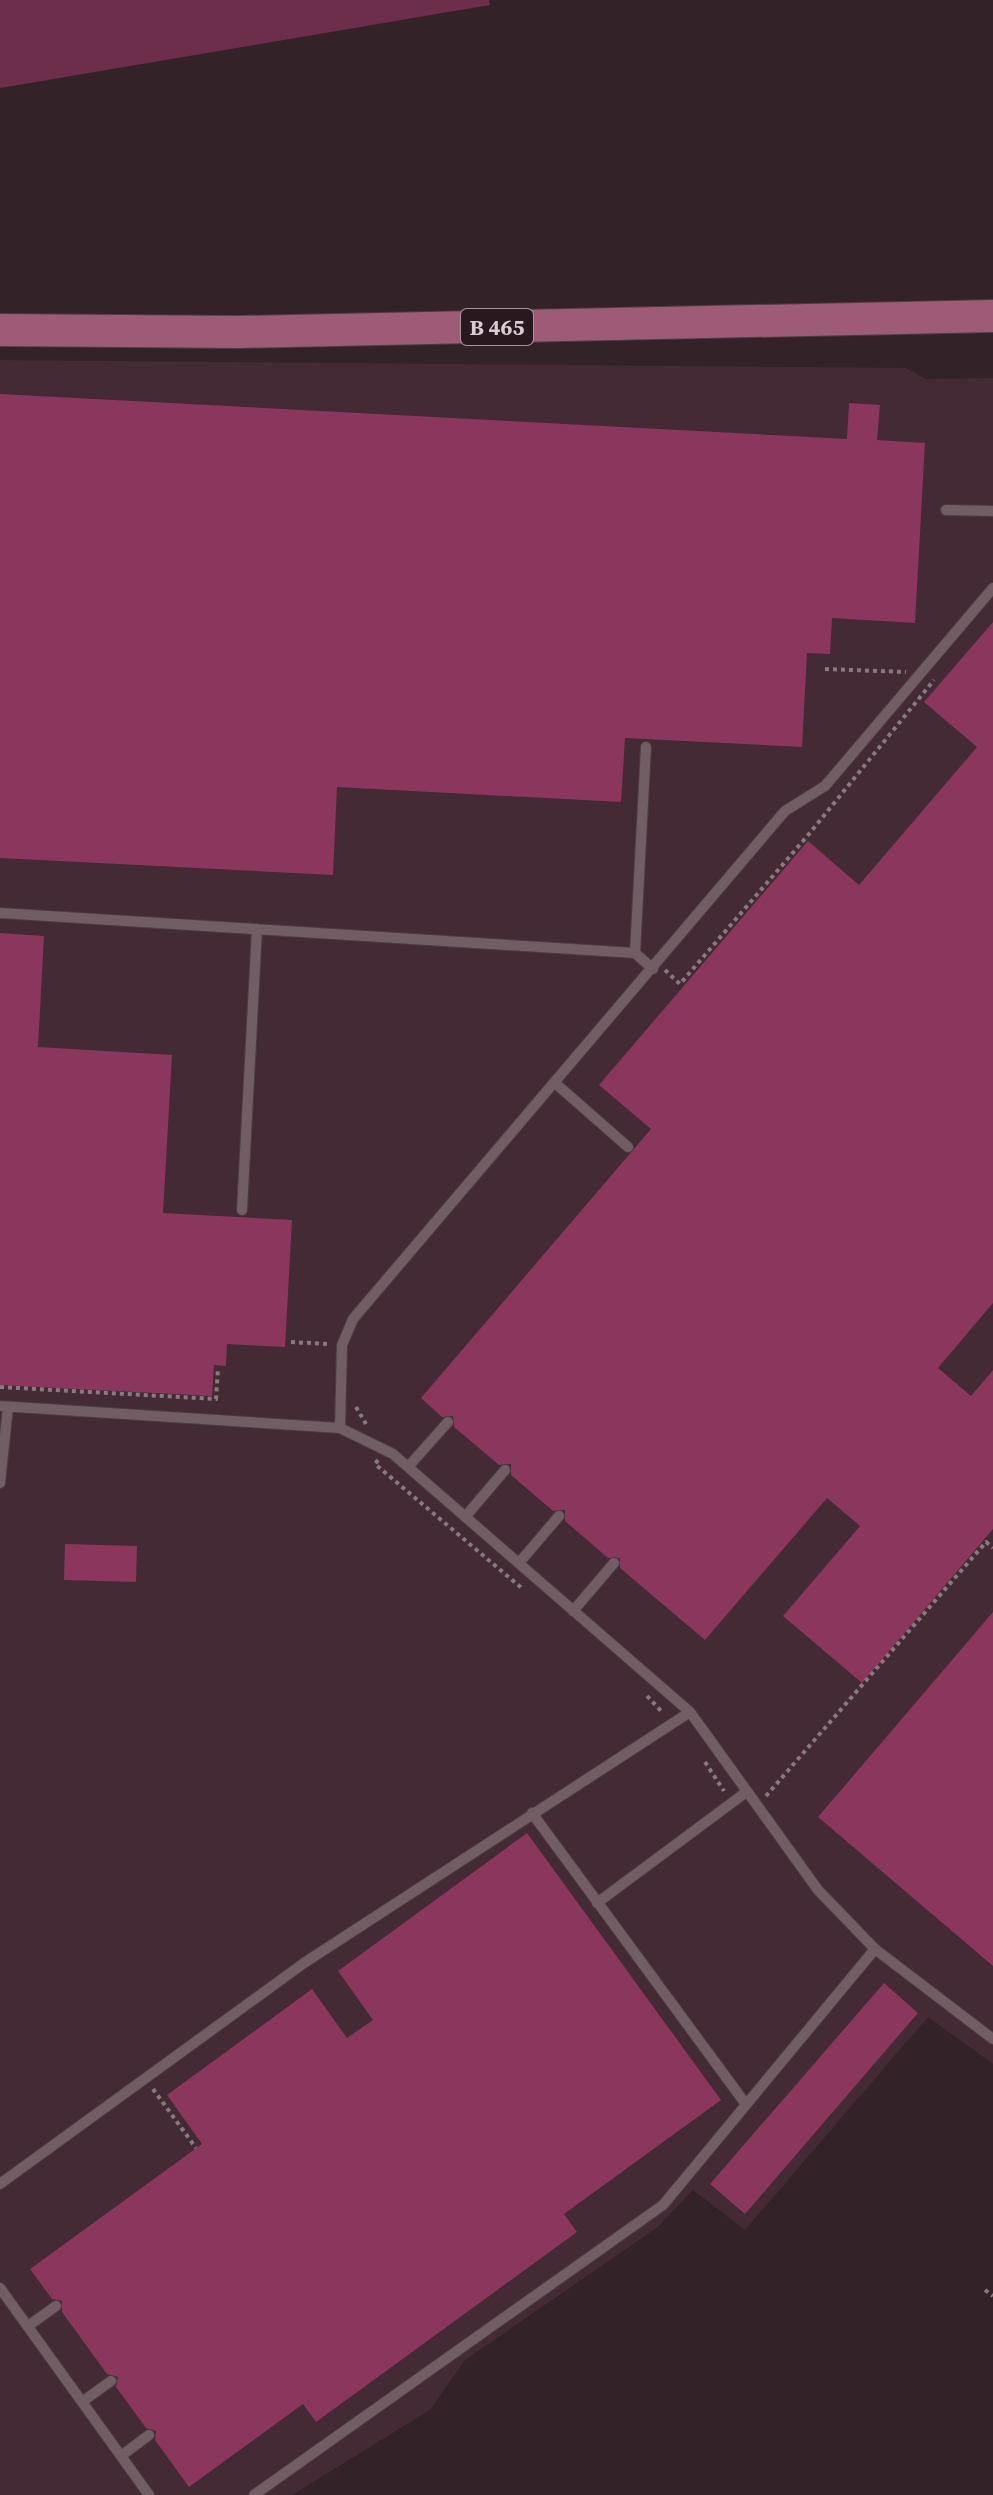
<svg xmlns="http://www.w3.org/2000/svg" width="993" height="2495" font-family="'Source Serif 4',serif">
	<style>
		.built { fill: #432a34 }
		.green { fill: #6d2e4b }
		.building { fill: #8b365d }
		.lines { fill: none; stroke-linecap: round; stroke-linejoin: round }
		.service-casing { stroke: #4c3d43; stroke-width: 12 }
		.primary-casing { stroke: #4c3d43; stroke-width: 34 }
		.path { stroke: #887a7f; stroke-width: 4; stroke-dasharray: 4 4; stroke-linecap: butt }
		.service { stroke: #725d64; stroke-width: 10 }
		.primary { stroke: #9e5b78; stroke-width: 32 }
		.labels { text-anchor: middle; stroke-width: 8; stroke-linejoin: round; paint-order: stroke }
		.shield { fill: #29181f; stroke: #a4979c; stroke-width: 2 }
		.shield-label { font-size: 22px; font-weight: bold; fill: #d9cdd1 }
	</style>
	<rect width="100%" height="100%" fill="#342229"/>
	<path class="built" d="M0 360 906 368 926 379 993 378V2064L928 2017 745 2230 693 2190 658 2227 465 2360 430 2410 292 2495H0Z"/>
	<path class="green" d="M0 0H489L490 5 0 88Z"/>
	<path class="building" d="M0 394 847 439 849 403 880 405 877 440 925 443 915 623 832 618 830 654 807 653 802 747 625 738 621 802 337 787 333 875 0 858Z
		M993 622V1303L938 1368 971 1396 993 1370V1529L862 1683 783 1616 860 1526 827 1498 705 1640 620 1568V1558H608L565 1521V1510L553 1511 511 1475V1464L499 1465 454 1427 453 1416 442 1417 421 1398 651 1129 599 1085 808 841 859 885 977 747 924 702Z
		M0 933 44 936 38 1047 172 1055 163 1213 292 1220 285 1347 227 1344 226 1366 214 1365 212 1396 0 1385Z
		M65 1544 137 1546 136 1582 64 1580Z
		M993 1612V1966L818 1817Z
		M527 1833 721 2100 564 2214 577 2232 316 2422 303 2404 189 2487 155 2440 156 2431 146 2428 116 2387 118 2377 107 2374 62 2312V2301L52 2299 30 2269 202 2144 167 2095 312 1989 347 2038 373 2020 338 1971Z
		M884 1983 918 2013 745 2214 710 2184Z"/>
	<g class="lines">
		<defs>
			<path id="service" d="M946 510 993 511
				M0 913 635 953 653 969
				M635 953 646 747
				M555 1083 628 1147
				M242 1210 257 929
				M0 1406 340 1428 393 1454 690 1712 818 1890 875 1949 663 2205 254 2495
				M340 1428 342 1345 353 1319 785 811 825 786 993 588
				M408 1467 448 1422
				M0 1483 8 1407
				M465 1517 505 1470
				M519 1563 559 1516
				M573 1611 614 1563
				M532 1813 745 2103
				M597 1903 745 1793
				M875 1949 993 2039
				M0 2184 304 1963 690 1712
				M0 2288 149 2495
				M28 2326 56 2306
				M82 2402 111 2381
				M121 2456 149 2435"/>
			<path id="primary" d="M0 330 238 332 993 316"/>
		</defs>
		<use href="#service" class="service-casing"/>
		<use href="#primary" class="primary-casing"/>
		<path class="path" d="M825 669 906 672
			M665 970 680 984 809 834 934 680
			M291 1342 329 1344
			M0 1387 216 1399 218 1368
			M356 1407 366 1424
			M378 1460 375 1464 524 1590
			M647 1696 663 1713
			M705 1762 724 1791
			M766 1796 986 1542 993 1548
			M153 2089 196 2148
			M985 2290 993 2296"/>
		<use href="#service" class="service"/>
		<use href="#primary" class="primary"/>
	</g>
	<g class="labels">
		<rect class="shield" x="461" y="309" width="72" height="36" rx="6"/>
		<g class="shield-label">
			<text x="497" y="335">B 465</text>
		</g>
	</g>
</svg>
